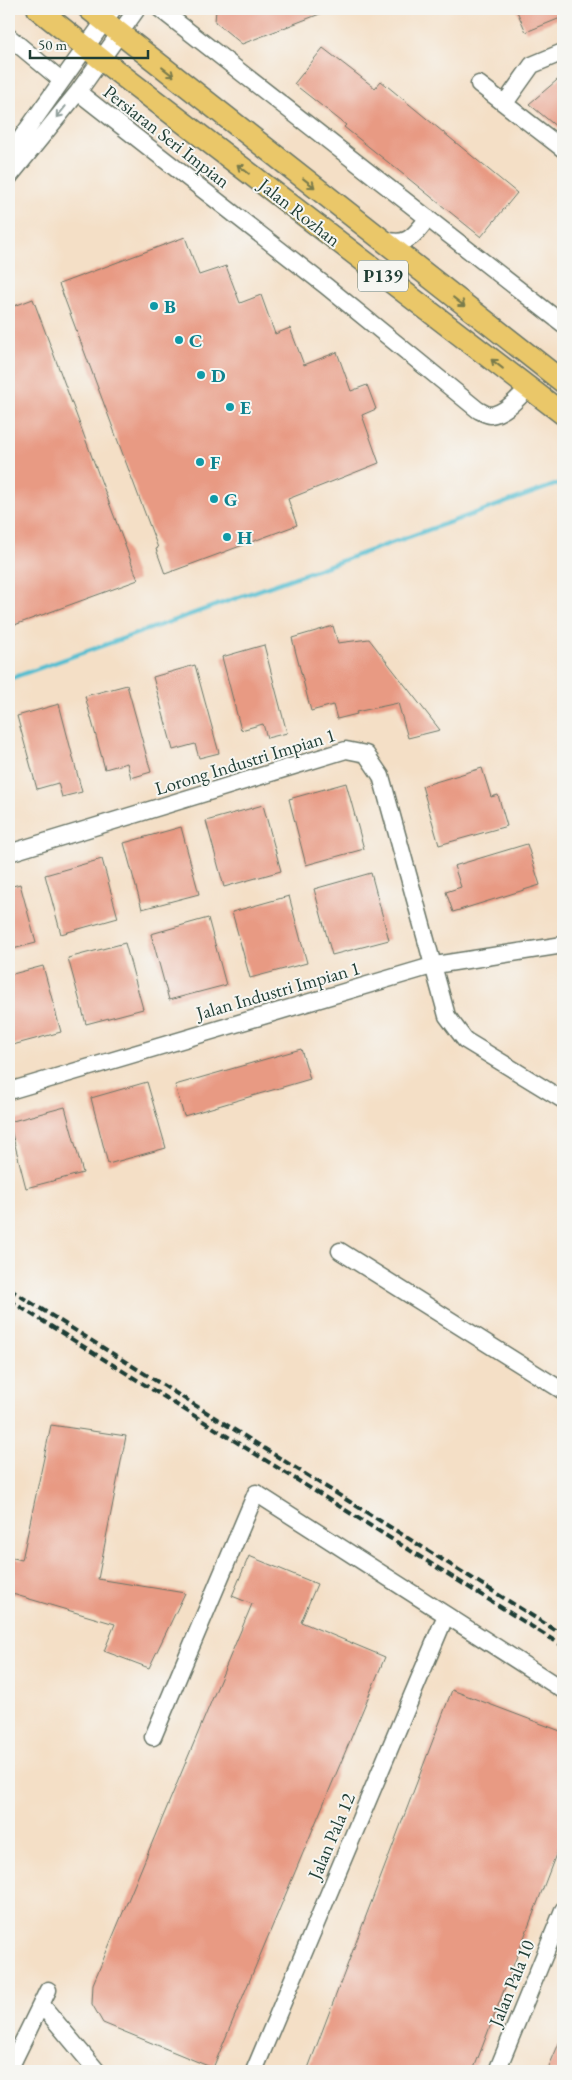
<svg xmlns="http://www.w3.org/2000/svg" width="572" height="2080" font-family="'EB Garamond',serif">
	<style>
		.lines { fill: none; stroke-linecap: round; stroke-linejoin: round }
		.stream { stroke: #54bed0; stroke-width: 4.5 }
		.building { fill: #e89a83 }
		.minor-casing { stroke: #6a7667; stroke-width: 19 }
		.major-casing { stroke: #6a7667; stroke-width: 24 }
		.minor { stroke: #fff; stroke-width: 16 }
		.major { stroke: #eac769; stroke-width: 21 }
		.rail { stroke: #1f3d34; stroke-width: 4; stroke-dasharray: 8 4; stroke-linecap: butt }
		.oneway { stroke: #7a7b4c }
		.oneway2 { stroke: #8f9e9a }
		.culture-dot { fill: #0f9aa8; stroke: #f6f6f2; stroke-width: 2 }
		.labels { text-anchor: middle; stroke-width: 4; stroke-linejoin: round; paint-order: stroke }
		.shield { fill: #f6f6f2; stroke: #60746d; stroke-width: 1 }
		.shield-label { font-size: 18px; font-weight: bold; fill: #1f3d34 }
		.street-label { font-size: 19px; fill: #1f3d34; stroke: #f6f6f2 }
		.culture-label { font-size: 19px; font-weight: bold; fill: #0d838f; stroke: #f6f6f2; text-anchor: start }
	</style>
	<rect width="100%" height="100%" fill="#f6f6f2"/>
	<filter id="ink" filterUnits="userSpaceOnUse"><feTurbulence type="fractalNoise" baseFrequency=".02" numOctaves="2"/><feDisplacementMap in="SourceGraphic" scale="10" xChannelSelector="R" yChannelSelector="G"/><feConvolveMatrix kernelMatrix="1 2 1 2 8 2 1 2 1" color-interpolation-filters="sRGB"/></filter>
	<filter id="wash" filterUnits="userSpaceOnUse"><feTurbulence type="fractalNoise" baseFrequency=".0096" numOctaves="4" result="noise"/><feDisplacementMap in="SourceGraphic" scale="20" xChannelSelector="R" yChannelSelector="G"/><feGaussianBlur stdDeviation="1.12" result="paint"/><feColorMatrix in="noise" values="0 0 0 0 0 0 0 0 0 0 0 0 0 0 0 0 0 1.4 0 .05"/><feComposite in="paint" operator="in"/></filter>
	<g filter="url(#wash)">
		<rect width="100%" height="100%" fill="#f4dfc6"/>
		<g class="lines">
			<path class="stream" d="M9 679 563 482"/>
		</g>
		<g id="blocks">
			<path class="building" d="M216 9H330V10L242 44 215 22Z
				M516 9H563V17L526 32Z
				M323 48 375 88 381 81 517 193 481 237 394 167 344 127 346 125 294 84Z
				M563 75V132L529 104Z
				M185 237 199 275 226 266 240 303 261 295 275 334 290 328 304 365 337 352 351 391 367 385 376 409 362 415 379 463 288 499 297 525 165 574 156 549 158 548 59 284Z
				M33 299 138 580 9 627V308Z
				M333 626 338 643 369 639 440 730 408 738 398 703 356 712 357 714 337 719 333 705 311 711 292 638Z
				M264 645 287 733 267 738 263 724 241 730 222 657Z
				M195 665 219 753 199 758 195 744 173 750 153 677Z
				M127 685 151 772 131 778 127 763 105 769 85 696Z
				M59 704 82 792 62 797 58 783 37 789 17 716Z
				M482 768 491 797 498 795 507 826 439 845 422 786Z
				M346 783 364 849 306 865 289 799Z
				M263 805 281 871 224 887 206 821Z
				M181 827 199 894 142 909 124 843Z
				M527 844 540 885 453 912 446 892 461 887 454 866Z
				M102 859 118 918 61 934 45 875Z
				M371 873 389 940 332 955 314 889Z
				M20 884 36 943 9 950V887Z
				M289 896 307 963 250 978 232 912Z
				M208 918 226 985 169 1000 151 934Z
				M125 943 143 1009 86 1024 68 958Z
				M43 966 61 1032 9 1046V975Z
				M301 1049 310 1079 184 1116 175 1085Z
				M147 1082 166 1148 108 1164 91 1098Z
				M65 1107 83 1173 26 1188 9 1122Z
				M51 1425 126 1436 98 1579 185 1593 149 1668 104 1651 115 1624 9 1593V1557L22 1560Z
				M249 1556 317 1584 301 1622 385 1657 213 2068 103 2023 92 2004 93 1984 252 1604 232 1596Z
				M452 1690 563 1732V1836L473 2071H307Z
				M563 2034V2071H547Z"/>
		</g>
	</g>
	<g filter="url(#ink)">
		<use href="#blocks" fill-opacity="0" stroke="#6a7667" stroke-width="1"/>
		<g class="lines">
			<defs>
				<path id="minor" d="M160 9 563 324
					M9 37 61 80
					M479 84 563 149
					M78 92 326 286 478 410C482 412 487 415 490 415 505 414 519 397 528 388
					M505 103 532 65 563 52
					M9 155 113 9
					M9 177 78 92 137 9
					M382 239C407 247 413 237 428 218
					M9 853 346 750 366 754 381 776 447 1016 465 1040 563 1100
					M9 1091 435 965 563 945
					M340 1251 563 1391
					M153 1737 256 1493 563 1690
					M41 2004 97 2071
					M9 2070 48 1990
					M254 2071 446 1615
					M497 2071 563 1910"/>
				<path id="major" d="M38 9 102 60 563 414
					M89 9 563 382"/>
			</defs>
			<use href="#minor" class="minor-casing"/>
			<use href="#major" class="major-casing"/>
			<use href="#minor" class="minor"/>
			<use href="#major" class="major"/>
			<path class="rail" d="M9 1289 563 1635
				M9 1300 563 1646"/>
		</g>
		<defs><path id="oneway-shaft" d="M-6 0H5M1.5-3L5.5 0L1.5 3" fill="none" stroke-width="1.6" stroke-linecap="round" stroke-linejoin="round" transform="scale(1.25)"/></defs>
		<g class="oneway">
			<use href="#oneway-shaft" transform="translate(168 72) rotate(38)"/>
			<use href="#oneway-shaft" transform="translate(243 169) rotate(-142)"/>
			<use href="#oneway-shaft" transform="translate(309 183) rotate(38)"/>
			<use href="#oneway-shaft" transform="translate(459 302) rotate(38)"/>
			<use href="#oneway-shaft" transform="translate(497 364) rotate(-142)"/>
		</g>
		<use class="oneway2" href="#oneway-shaft" transform="translate(61 112) rotate(129)"/>
	</g>
	<g class="culture-dot">
		<circle cx="154" cy="306" r="5"/>
		<circle cx="179" cy="340" r="5"/>
		<circle cx="201" cy="375" r="5"/>
		<circle cx="230" cy="407" r="5"/>
		<circle cx="200" cy="462" r="5"/>
		<circle cx="214" cy="499" r="5"/>
		<circle cx="227" cy="537" r="5"/>
	</g>
	<g class="labels">
		<rect class="shield" x="358" y="260.5" width="50" height="31" rx="4"/>
		<g class="shield-label">
			<text x="383" y="282">P139</text>
		</g>
		<g class="street-label">
			<text transform="translate(167 136) rotate(38)" y="7">Persiaran Seri Impian</text>
			<text transform="translate(300 212) rotate(38)" y="7">Jalan Rozhan</text>
			<text transform="translate(245 761) rotate(-17)" y="7">Lorong Industri Impian 1</text>
			<text transform="translate(278 990) rotate(-16)" y="7">Jalan Industri Impian 1</text>
			<text transform="translate(331 1836) rotate(-67)" y="7">Jalan Pala 12</text>
			<text transform="translate(511 1983) rotate(-68)" y="7">Jalan Pala 10</text>
		</g>
		<g class="culture-label">
			<text x="164" y="313">B</text>
			<text x="189" y="347">C</text>
			<text x="211" y="382">D</text>
			<text x="240" y="414">E</text>
			<text x="210" y="469">F</text>
			<text x="224" y="506">G</text>
			<text x="237" y="544">H</text>
		</g>
	</g>
	<rect width="572" height="2080" fill="none" stroke="#f6f6f2" stroke-width="30"/>
	<path d="M30 50v8h118v-8" fill="none" stroke="#1f3d34" stroke-width="2.5"/>
	<text x="38" y="50" font-size="15" fill="#1f3d34" stroke="#f6f6f2" stroke-width="4" paint-order="stroke">50 m</text>
</svg>
